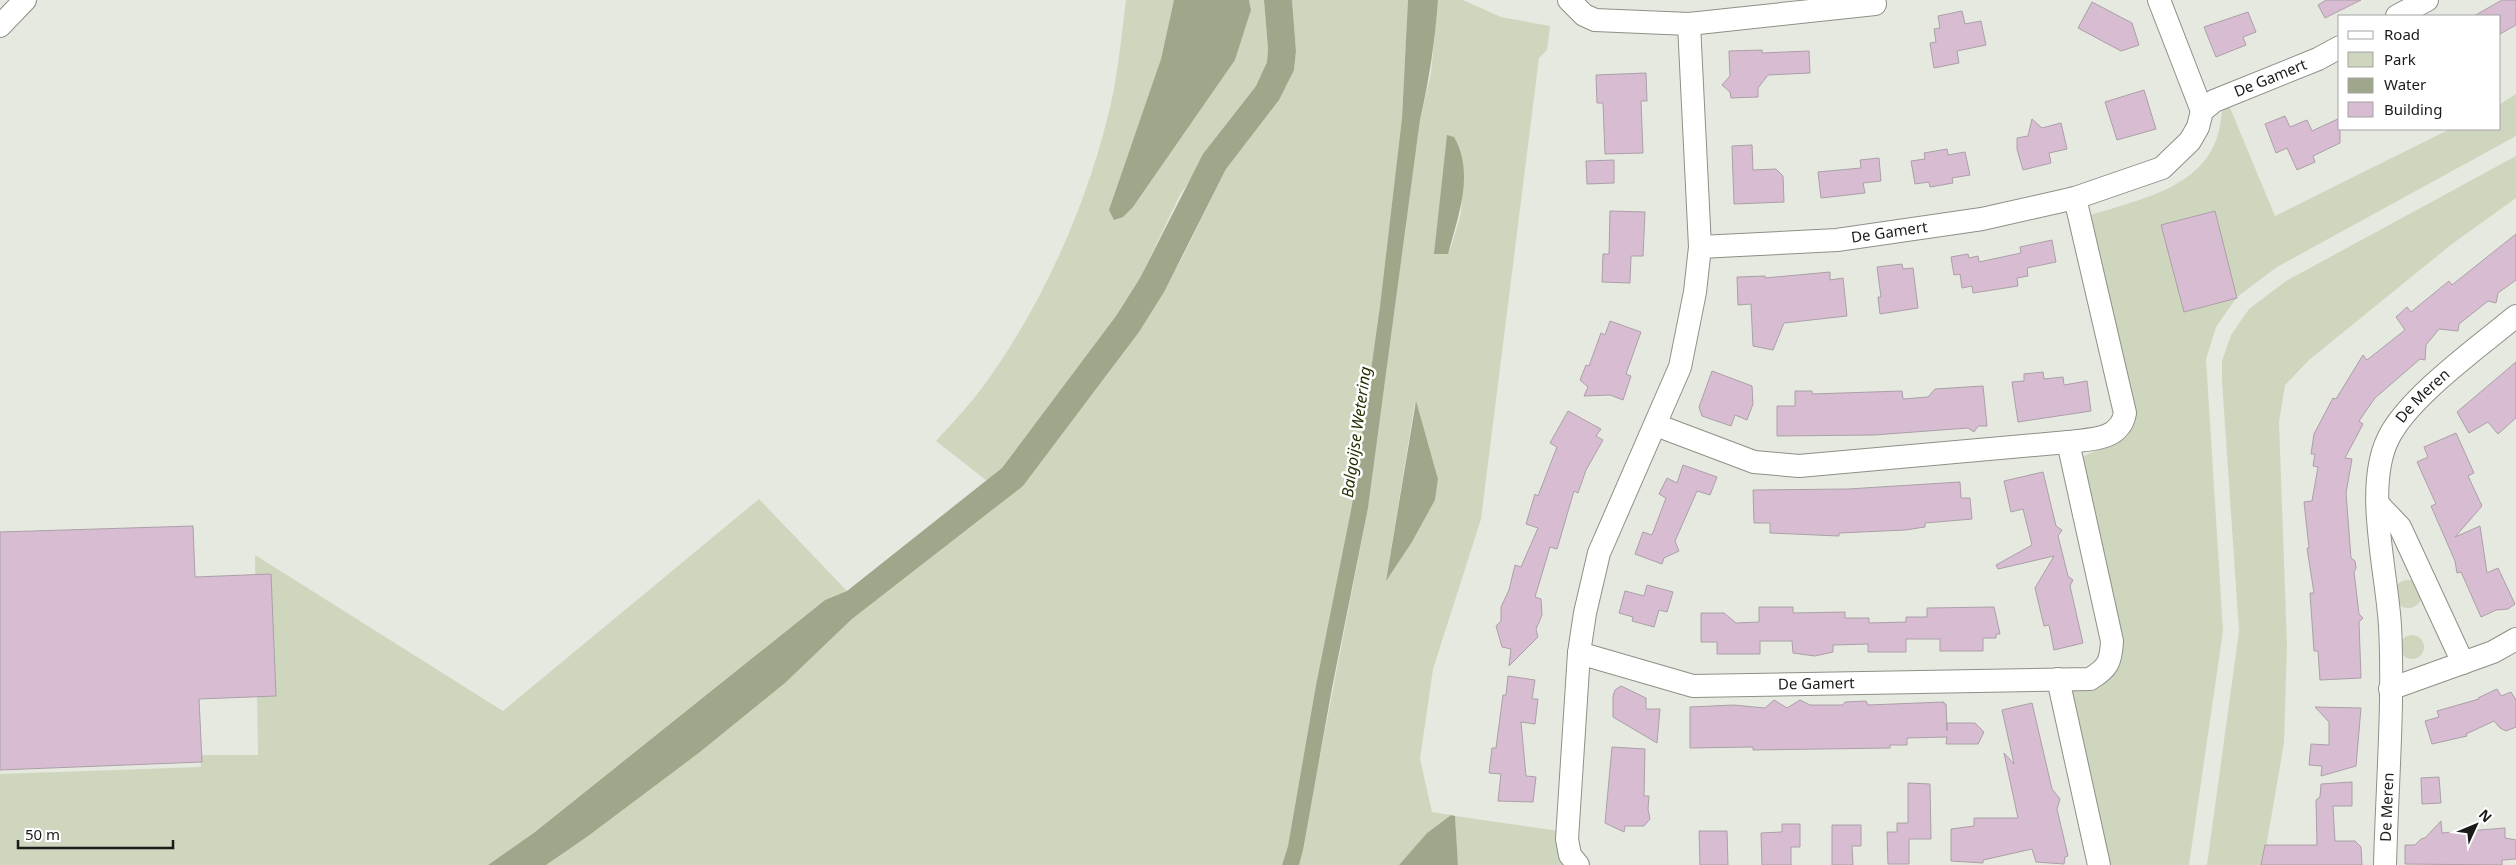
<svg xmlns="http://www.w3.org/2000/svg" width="2516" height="865" font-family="'Noto Sans',sans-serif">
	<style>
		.green { fill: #ced6be; fill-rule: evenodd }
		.water { fill: #9ea78a }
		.building { fill: #d8bdd2; stroke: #aaa0a7 }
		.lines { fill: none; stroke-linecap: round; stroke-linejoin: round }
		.minor-casing { stroke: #8d9086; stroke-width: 24 }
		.minor { stroke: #fff; stroke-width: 22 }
		.labels { text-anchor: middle; stroke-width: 5; stroke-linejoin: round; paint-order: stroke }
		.street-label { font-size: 15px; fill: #1a1b18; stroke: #fff }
		.water-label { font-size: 16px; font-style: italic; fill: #242f00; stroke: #fff }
	</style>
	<rect width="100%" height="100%" fill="#e6e9df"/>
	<path class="green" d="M1126 0H1174L1161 59 1136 134 1133 207 1235 60 1251 10 1249 0H1264L1268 49 1267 62 1256 86 1227 123 1180 195 1140 278 1116 316 1002 468 987 481 936 441C956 419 976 398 992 374 1049 292 1092 192 1113 94 1119 63 1122 31 1126 0Z
		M1292 0H1408L1402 118 1380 306 1352 505 1316 685 1288 846 1282 865H546L700 752 785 683 852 619 1023 486 1139 332 1182 258 1226 169 1294 70 1296 51Z
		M1438 0H1463L1501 17 1550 26 1547 50 1539 58 1481 519 1433 669 1420 759 1432 812 1451 815 1427 833 1399 865H1299L1368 508 1420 120 1431 73ZM1464 167 1461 213 1449 254ZM1415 402 1438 479 1435 500 1412 542 1386 580Z
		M2516 94V136L2277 267 2237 297 2216 327 2206 359 2223 631 2189 865H2107L2072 691 2093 685 2113 672 2082 457 2128 436 2134 421 2088 216C2136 200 2203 189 2218 134 2221 125 2221 116 2223 107L2228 103 2275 216 2450 129H2500V104Z
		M2516 156V198L2452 244 2309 360 2285 385 2279 422 2287 645 2284 743 2263 865H2207L2239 631 2222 381V361L2231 335 2249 309 2286 281Z
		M759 499 847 591 825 600 535 832 488 865H0V774L201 767 200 755H258L255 555 503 711Z
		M2394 594a14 14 0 1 1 28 0a14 14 0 1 1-28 0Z
		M2400 647a12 12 0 1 1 24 0a12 12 0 1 1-24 0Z
		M1455 816 1559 831 1557 849 1569 865H1458Z"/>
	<path class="water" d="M1174 0H1249L1251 10 1235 60 1133 207 1123 217 1114 220 1109 210 1161 59Z
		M1264 0H1292L1296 51 1294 70 1279 100 1226 169 1164 292 1139 332 1023 486 852 619 785 683 700 752 588 836 546 865H488L535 832 825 600 847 591 1002 468 1116 316 1140 278 1203 154 1256 86 1267 62 1268 49Z
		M1408 0H1438C1435 41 1429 80 1420 120L1368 508 1332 688 1303 850 1299 865H1282L1288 846 1316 685 1352 505 1380 306 1402 118Z
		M1447 135 1454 137C1475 173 1458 216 1448 254H1434Z
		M1416 401 1438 479 1435 500 1412 542 1386 581Z
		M1451 815 1455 816 1458 865H1399L1427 833Z"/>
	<path class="building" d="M2326 0H2361L2325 18 2318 5Z
		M2502 0H2516V25L2500 34V16H2474Z
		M2092 2 2132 23 2139 45 2121 51 2078 28Z
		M1962 11 1965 24 1981 21 1986 45 1957 51 1959 63 1934 68 1930 43 1936 42 1934 29 1940 28 1938 16Z
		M2248 12 2256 32 2243 37 2246 45 2216 57 2204 27Z
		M1762 50V53L1809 51 1810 73 1768 75 1758 88V97L1731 98 1730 92 1722 85 1730 76 1729 51Z
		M1646 73 1647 101H1641L1643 153 1605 154 1603 103H1597L1596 75Z
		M2144 90 2156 129 2117 140 2105 102Z
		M2285 116 2290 127 2307 120 2312 131 2340 118V143L2313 156 2315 162 2297 170 2287 148 2276 153 2265 124Z
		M2032 119 2042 128 2061 123 2067 149 2049 153 2051 163 2023 170 2017 149V138L2028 136Z
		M1752 145 1753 170 1776 169 1783 176 1784 202 1734 204 1732 146Z
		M1947 149 1948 155 1965 152 1970 175 1952 178 1953 183 1930 187 1929 182 1915 184 1911 161 1925 159 1924 153Z
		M1879 158 1881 181 1863 183 1865 193 1821 198 1818 172 1861 168 1860 160Z
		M1614 160V183L1587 184 1586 161Z
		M1610 211 1645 212 1643 256H1631L1630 283 1602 282 1603 254H1609Z
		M2215 211 2237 298 2184 312 2161 225Z
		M2516 234V280L2498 293 2496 303 2488 301 2459 324 2458 331 2439 329 2426 345 2425 360 2420 359 2375 398 2359 421 2363 424 2345 458 2352 459 2346 493 2351 558 2355 561 2356 568 2354 572 2359 614 2363 618 2359 622 2361 678 2320 680 2318 651H2314L2310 593H2314L2307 548H2309L2304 502 2312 501 2318 467 2313 466 2315 454H2311L2314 434 2333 398 2336 399 2363 355 2367 360 2405 330 2396 317 2407 307 2411 312 2449 281 2452 285Z
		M2052 240 2056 262 2027 268 2028 276 2017 278 2018 286 1973 293 1972 286 1962 288 1960 274 1954 275 1951 257 1968 254 1969 258 1978 256 1979 262 2021 253 2020 247Z
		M1902 264 1903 269 1913 268 1918 308 1880 314 1878 297H1881L1877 267Z
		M1830 272V280L1843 278 1847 316 1784 323 1773 350 1753 346 1751 304 1738 305 1737 277 1765 276V278Z
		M1610 321 1641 332 1626 374 1631 376 1623 400 1610 395 1584 396 1588 387 1580 380 1586 365 1589 366 1601 333 1605 335Z
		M2516 362V418L2498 434 2488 422 2469 433 2457 412Z
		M1712 371 1752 386 1753 404 1747 420 1735 415 1731 426 1702 416 1699 407Z
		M2043 372 2044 379 2063 377 2064 385 2087 381 2091 411 2018 422 2012 382 2024 381V374Z
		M1983 386 1987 426H1978L1974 432 1968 428 1874 435 1777 436V406H1795V391H1812V394L1902 391 1903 399 1928 397 1935 389Z
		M1568 411 1601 429 1596 436 1603 440 1586 470 1578 493 1574 491 1557 549 1550 547 1535 597 1541 599 1542 615 1536 629 1538 637 1509 666 1511 649 1502 647 1496 626 1501 621V607L1509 590 1515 565 1521 567 1538 528 1526 524 1535 494 1538 496 1557 447 1550 443Z
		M2456 433 2474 473 2468 476 2482 506 2455 537 2480 526 2487 573 2498 568 2515 604 2508 609 2496 610 2481 617 2462 574 2461 572 2457 573 2455 561 2431 506 2436 504 2417 462 2428 457 2424 447Z
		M1683 465 1717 477 1710 495 1697 491 1675 541 1679 551 1664 558 1662 564 1635 554 1643 532 1652 535 1666 498 1659 494 1667 478 1677 483Z
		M2043 472 2056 526 2062 530 2058 536 2068 576 2073 580 2070 586 2083 643 2054 650 2049 625 2044 626 2035 588 2054 556 1998 569 1996 565 2032 545 2023 509 2011 512 2004 481Z
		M1960 482 1961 498H1970L1972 519 1925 523V527L1905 530 1839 533V536L1770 533V523H1754L1753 490 1848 489Z
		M193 526 195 577 271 574 276 696 199 699 202 762 0 770V532Z
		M1647 585 1673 592 1667 612 1659 610 1654 627 1632 621 1633 617 1619 613 1625 591 1644 596Z
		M1759 607H1793V613L1845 612V618H1869V623L1906 622V617H1927V608L1994 607 2000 634H1996V638H1983V651H1940V639H1906V652H1868V644L1833 645V652L1815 656 1793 653 1792 641H1760V654H1717V642H1701V613H1724L1736 623 1759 622Z
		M1508 676 1535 680 1532 699H1538L1535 724 1521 722 1526 776 1536 777 1533 802 1498 801 1501 774 1489 773 1492 748H1496L1503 695H1506Z
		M1621 686 1646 698V709H1660L1657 743 1613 717V696L1615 690Z
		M2497 689 2501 696 2511 692 2516 700V727L2506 731 2500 728 2494 721 2466 734 2467 736 2432 744 2425 721 2439 717 2437 711 2479 699 2478 698Z
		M1774 700 1787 708 1800 700 1810 705H1843L1845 702 1866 701 1868 705 1944 702V704H1946L1947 731V723H1975L1984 732 1978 744H1946L1947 737 1907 738V745H1890V748L1753 750V747L1690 748V707L1734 705 1765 708Z
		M2032 703 2052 789 2060 799 2057 809 2068 856 2065 857 2064 864 2036 862 2032 849 1983 860V863L1951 861V829L1974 826V818H2018L2004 753 2014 764 2002 710Z
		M2315 707 2361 708 2356 766 2321 776 2322 766 2309 765 2311 744 2329 745V722Z
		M1612 747 1645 749 1644 796H1649L1648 809 1650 819 1644 826H1625L1624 832 1605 823Z
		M2439 777 2441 803 2422 804 2421 778Z
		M2352 782V806H2333L2335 841H2355L2361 847 2362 865H2261L2265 845H2317L2316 800 2320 797 2321 784Z
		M1908 783 1930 784 1931 839H1909V864H1888L1887 832H1897V823H1908Z
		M2441 821 2442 833 2505 828V838L2516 840V859L2502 860V865L2405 864V845H2415L2421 839 2425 838Z
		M1782 824H1800V847H1791V865H1762L1761 833 1782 832Z
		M1832 825H1861V846H1852L1853 865H1832Z
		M1699 831H1727L1728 865H1700Z"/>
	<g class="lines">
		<defs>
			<g id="minor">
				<path d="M1569 0 1584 15 1595 20 1689 24 1875 4"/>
				<path d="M2159 0 2202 111"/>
				<path d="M2397 16 2427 0"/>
				<path d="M0 26 25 0"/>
				<path id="s1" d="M1700 247 1837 240 1982 219 2075 198 2162 168 2190 141 2198 127 2202 111 2214 101 2318 59 2340 47"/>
				<path d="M1656 425 1754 462 1799 466 2068 442C2090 439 2120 441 2125 413L2075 198"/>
				<path d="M2378 504 2400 527 2463 663"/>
				<path id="s2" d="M1579 653 1693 686 2090 679C2108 668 2111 662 2112 641L2068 442"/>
				<path d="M2058 679 2099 865"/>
				<path d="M2390 689 2493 652 2516 639"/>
				<path d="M1578 865 1570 855 1567 839 1579 653 1585 613 1599 553 1680 367 1695 292 1700 247 1689 24"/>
				<path id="s3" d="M2385 865C2387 788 2394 703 2390 626 2387 572 2364 488 2388 439 2407 398 2480 346 2516 316"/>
			</g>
		</defs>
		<use href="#minor" class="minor-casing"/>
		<use href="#minor" class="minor"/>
	</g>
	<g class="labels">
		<g class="street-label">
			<text dy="5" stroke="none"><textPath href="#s1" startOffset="619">De Gamert</textPath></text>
			<text dy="5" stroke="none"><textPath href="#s1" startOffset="190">De Gamert</textPath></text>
			<text dy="5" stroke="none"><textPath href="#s3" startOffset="484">De Meren</textPath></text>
			<text dy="5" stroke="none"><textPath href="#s2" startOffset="242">De Gamert</textPath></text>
			<text dy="5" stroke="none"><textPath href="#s3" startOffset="58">De Meren</textPath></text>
		</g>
		<g class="water-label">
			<text transform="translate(1356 432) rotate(-82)" y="6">Balgoijse Wetering</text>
		</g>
	</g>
	<rect x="2338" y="15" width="162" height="115" fill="#ffffff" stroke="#a3a4a3"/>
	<rect x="2348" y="31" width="25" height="8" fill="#ffffff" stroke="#a3a4a3"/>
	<text x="2384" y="40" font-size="15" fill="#1a1b18">Road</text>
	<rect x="2348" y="52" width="25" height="15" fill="#ced6be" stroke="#a3a4a3"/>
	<text x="2384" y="65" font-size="15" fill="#1a1b18">Park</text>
	<rect x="2348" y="78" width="25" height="15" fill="#9ea78a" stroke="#a3a4a3"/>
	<text x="2384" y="90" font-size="15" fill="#1a1b18">Water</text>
	<rect x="2348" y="102" width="25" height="15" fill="#d8bdd2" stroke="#a3a4a3"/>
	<text x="2384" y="115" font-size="15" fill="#1a1b18">Building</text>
	<g transform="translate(2476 825) rotate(46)" stroke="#ffffff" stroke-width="4" paint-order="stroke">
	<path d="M0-4L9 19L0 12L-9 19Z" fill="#1a1b18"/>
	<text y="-8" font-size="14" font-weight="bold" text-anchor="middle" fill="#1a1b18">N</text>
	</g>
	<path d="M18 840v8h155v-8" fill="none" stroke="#1a1b18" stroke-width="2.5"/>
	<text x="25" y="840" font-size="15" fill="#1a1b18" stroke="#ffffff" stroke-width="4" paint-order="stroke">50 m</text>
</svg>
